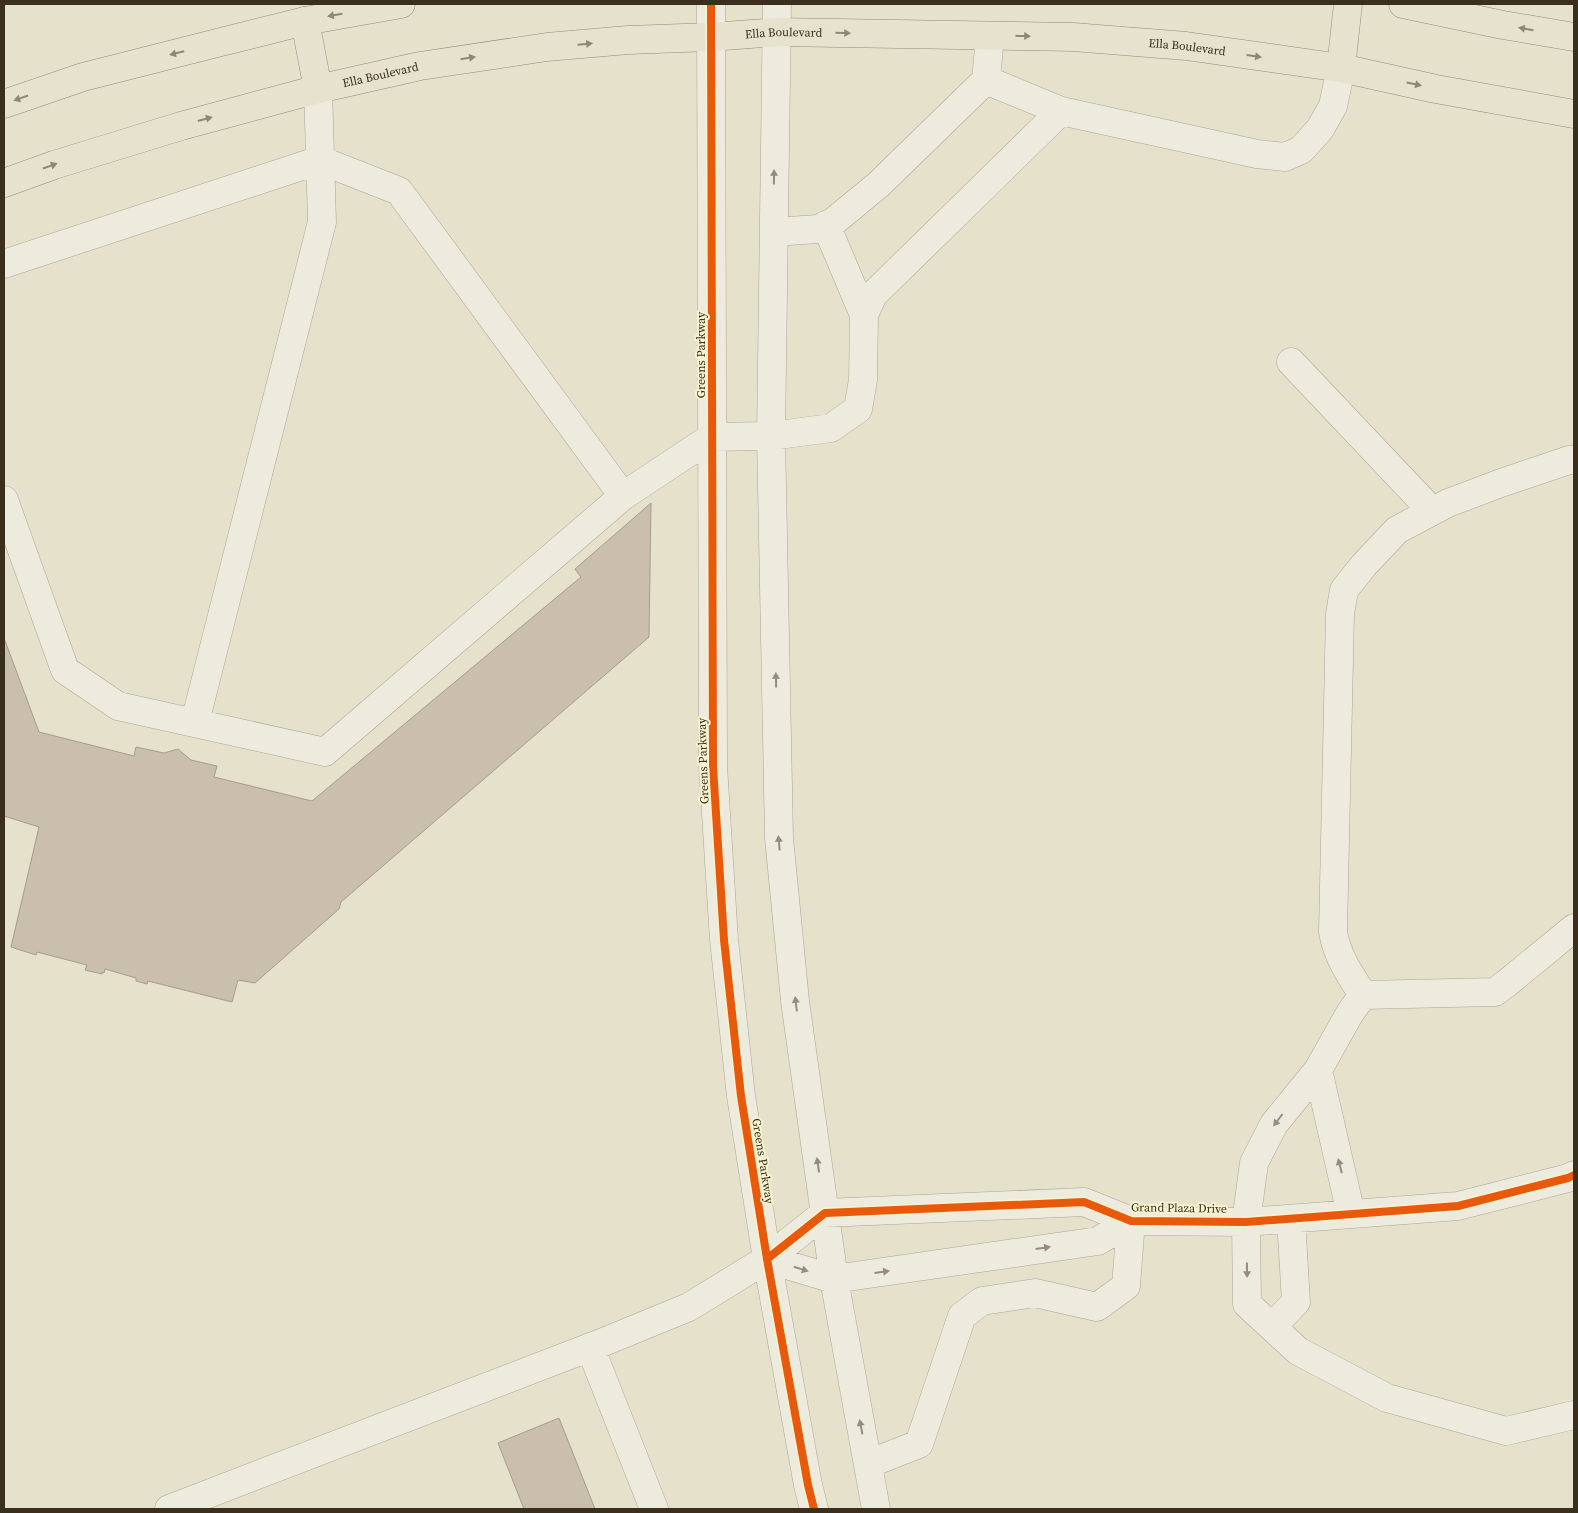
<svg xmlns="http://www.w3.org/2000/svg" width="1578" height="1513" font-family="'Source Serif 4',serif">
	<style>
		.building { fill: #cabfac; stroke: #a69c8a }
		.lines { fill: none; stroke-linecap: round; stroke-linejoin: round }
		.minor-casing { stroke: #aba595; stroke-width: 29 }
		.major-casing { stroke: #908b7b; stroke-width: 29 }
		.minor { stroke: #edeade; stroke-width: 28 }
		.major { stroke: #e6e2ce; stroke-width: 28 }
		.cycleway-casing { stroke: #f8f2d0; stroke-width: 11 }
		.cycleway { stroke: #e8590c; stroke-width: 8 }
		.oneway { fill: #908875 }
		.oneway2 { fill: #948c7d }
		.labels { text-anchor: middle; stroke-width: 4; stroke-linejoin: round; paint-order: stroke }
		.street-label { font-size: 12px; fill: #3a2f1c; stroke: #f8f2d0 }
	</style>
	<rect width="100%" height="100%" fill="#e6e1cb"/>
	<path class="building" d="M651 503 649 637 341 902 339 909 255 983 238 980 232 1002 148 981 147 984 136 981V978L105 969 104 973 102 972V974L85 970 87 965 37 952 36 955 11 947 39 827 4 816V638L39 732 134 756 136 747 164 753 178 749 191 760 217 766 214 777 312 801 581 577 575 569Z
		M559 1418 595 1509H524L498 1443Z"/>
	<g class="lines">
		<defs>
			<path id="minor" d="M711 4 713 766 724 940 741 1096 767 1259 808 1485 814 1509
				M777 4 771 436 779 838 795 1001 834 1279 876 1509
				M986 80 1061 111
				M826 225 864 315
				M774 232 818 229 833 222 878 185 986 80 990 36
				M4 264 320 160 399 191 623 496
				M1291 362 1432 511
				M4 500 65 670 118 706 325 752 623 496 712 437 771 436 831 428 858 409 863 380 864 315 873 295 1061 111 1257 154 1285 157 1301 150 1320 129 1333 106 1341 68
				M195 722 322 222 318 89
				M1363 995C1350 975 1337 956 1333 932L1340 614 1344 590 1364 565 1397 530 1448 503 1501 483 1569 460H1574
				M1363 995 1495 992 1507 983 1574 928
				M1318 1070 1350 1013 1363 995
				M1291 1219 1296 1302 1272 1327 1247 1304 1246 1222 1254 1163 1274 1124 1318 1070 1351 1214
				M767 1259 834 1279 1098 1241 1131 1221
				M1272 1327 1298 1351 1387 1398 1506 1431 1574 1415
				M590 1347 654 1509
				M868 1464 919 1444 962 1316 982 1301 1035 1293 1097 1307 1126 1286 1131 1221
				M169 1509 601 1343 689 1307 767 1259 825 1213 1084 1202 1131 1221 1246 1222 1458 1206 1568 1178 1574 1175"/>
			<g id="major">
				<path d="M1403 4 1503 25 1574 37"/>
				<path d="M305 21 318 89"/>
				<path d="M1341 68 1348 4"/>
				<path d="M4 104 83 77 213 44 305 21 401 4"/>
				<path id="s1" d="M4 183 54 165 181 126 318 89 420 66 547 47 628 40 711 37 777 32 1073 37 1186 46 1341 68 1436 89 1574 114"/>
			</g>
		</defs>
		<use href="#minor" class="minor-casing"/>
		<use href="#major" class="major-casing"/>
		<use href="#minor" class="minor"/>
		<use href="#major" class="major"/>
		<defs>
			<path id="cycleway" d="M711 4 713 766 724 940 741 1096 767 1259 808 1485 814 1509
				M767 1259 825 1213 1084 1202 1131 1221 1246 1222 1458 1206 1568 1178 1574 1175"/>
		</defs>
		<use href="#cycleway" class="cycleway-casing"/>
		<use href="#cycleway" class="cycleway"/>
	</g>
	<defs><path id="oneway-solid" d="M-6-.8H1V-3.2L6.5 0L1 3.2V.8H-6Z" transform="scale(1.25)"/></defs>
	<g class="oneway">
		<use href="#oneway-solid" transform="translate(335 15) rotate(170)"/>
		<use href="#oneway-solid" transform="translate(1526 29) rotate(-170)"/>
		<use href="#oneway-solid" transform="translate(843 33) rotate(1)"/>
		<use href="#oneway-solid" transform="translate(1023 36) rotate(1)"/>
		<use href="#oneway-solid" transform="translate(585 44) rotate(-5)"/>
		<use href="#oneway-solid" transform="translate(177 53) rotate(166)"/>
		<use href="#oneway-solid" transform="translate(1254 56) rotate(8)"/>
		<use href="#oneway-solid" transform="translate(468 58) rotate(-9)"/>
		<use href="#oneway-solid" transform="translate(1414 84) rotate(12)"/>
		<use href="#oneway-solid" transform="translate(21 98) rotate(161)"/>
		<use href="#oneway-solid" transform="translate(205 119) rotate(-15)"/>
		<use href="#oneway-solid" transform="translate(50 166) rotate(-19)"/>
	</g>
	<g class="oneway2">
		<use href="#oneway-solid" transform="translate(774 177) rotate(-89)"/>
		<use href="#oneway-solid" transform="translate(776 680) rotate(-91)"/>
		<use href="#oneway-solid" transform="translate(779 843) rotate(-95)"/>
		<use href="#oneway-solid" transform="translate(796 1004) rotate(-97)"/>
		<use href="#oneway-solid" transform="translate(1278 1120) rotate(127)"/>
		<use href="#oneway-solid" transform="translate(818 1165) rotate(-98)"/>
		<use href="#oneway-solid" transform="translate(1340 1166) rotate(-104)"/>
		<use href="#oneway-solid" transform="translate(1043 1248) rotate(-8)"/>
		<use href="#oneway-solid" transform="translate(801 1269) rotate(17)"/>
		<use href="#oneway-solid" transform="translate(1247 1270) rotate(89)"/>
		<use href="#oneway-solid" transform="translate(882 1272) rotate(-8)"/>
		<use href="#oneway-solid" transform="translate(861 1427) rotate(-101)"/>
	</g>
	<g class="labels">
		<g class="street-label">
			<text dy="4" stroke="none"><textPath href="#s1" startOffset="798">Ella Boulevard</textPath></text>
			<text dy="4" stroke="none"><textPath href="#s1" startOffset="1202">Ella Boulevard</textPath></text>
			<text dy="4" stroke="none"><textPath href="#s1" startOffset="392">Ella Boulevard</textPath></text>
			<text transform="translate(701 355) rotate(-90)" y="4">Greens Parkway</text>
			<text transform="translate(703 761) rotate(-92)" y="4">Greens Parkway</text>
			<text transform="translate(763 1161) rotate(81)" y="4">Greens Parkway</text>
			<text transform="translate(1179 1208) rotate(1)" y="4">Grand Plaza Drive</text>
		</g>
	</g>
	<rect width="1578" height="1513" fill="none" stroke="#3a2f1c" stroke-width="10"/>
</svg>
